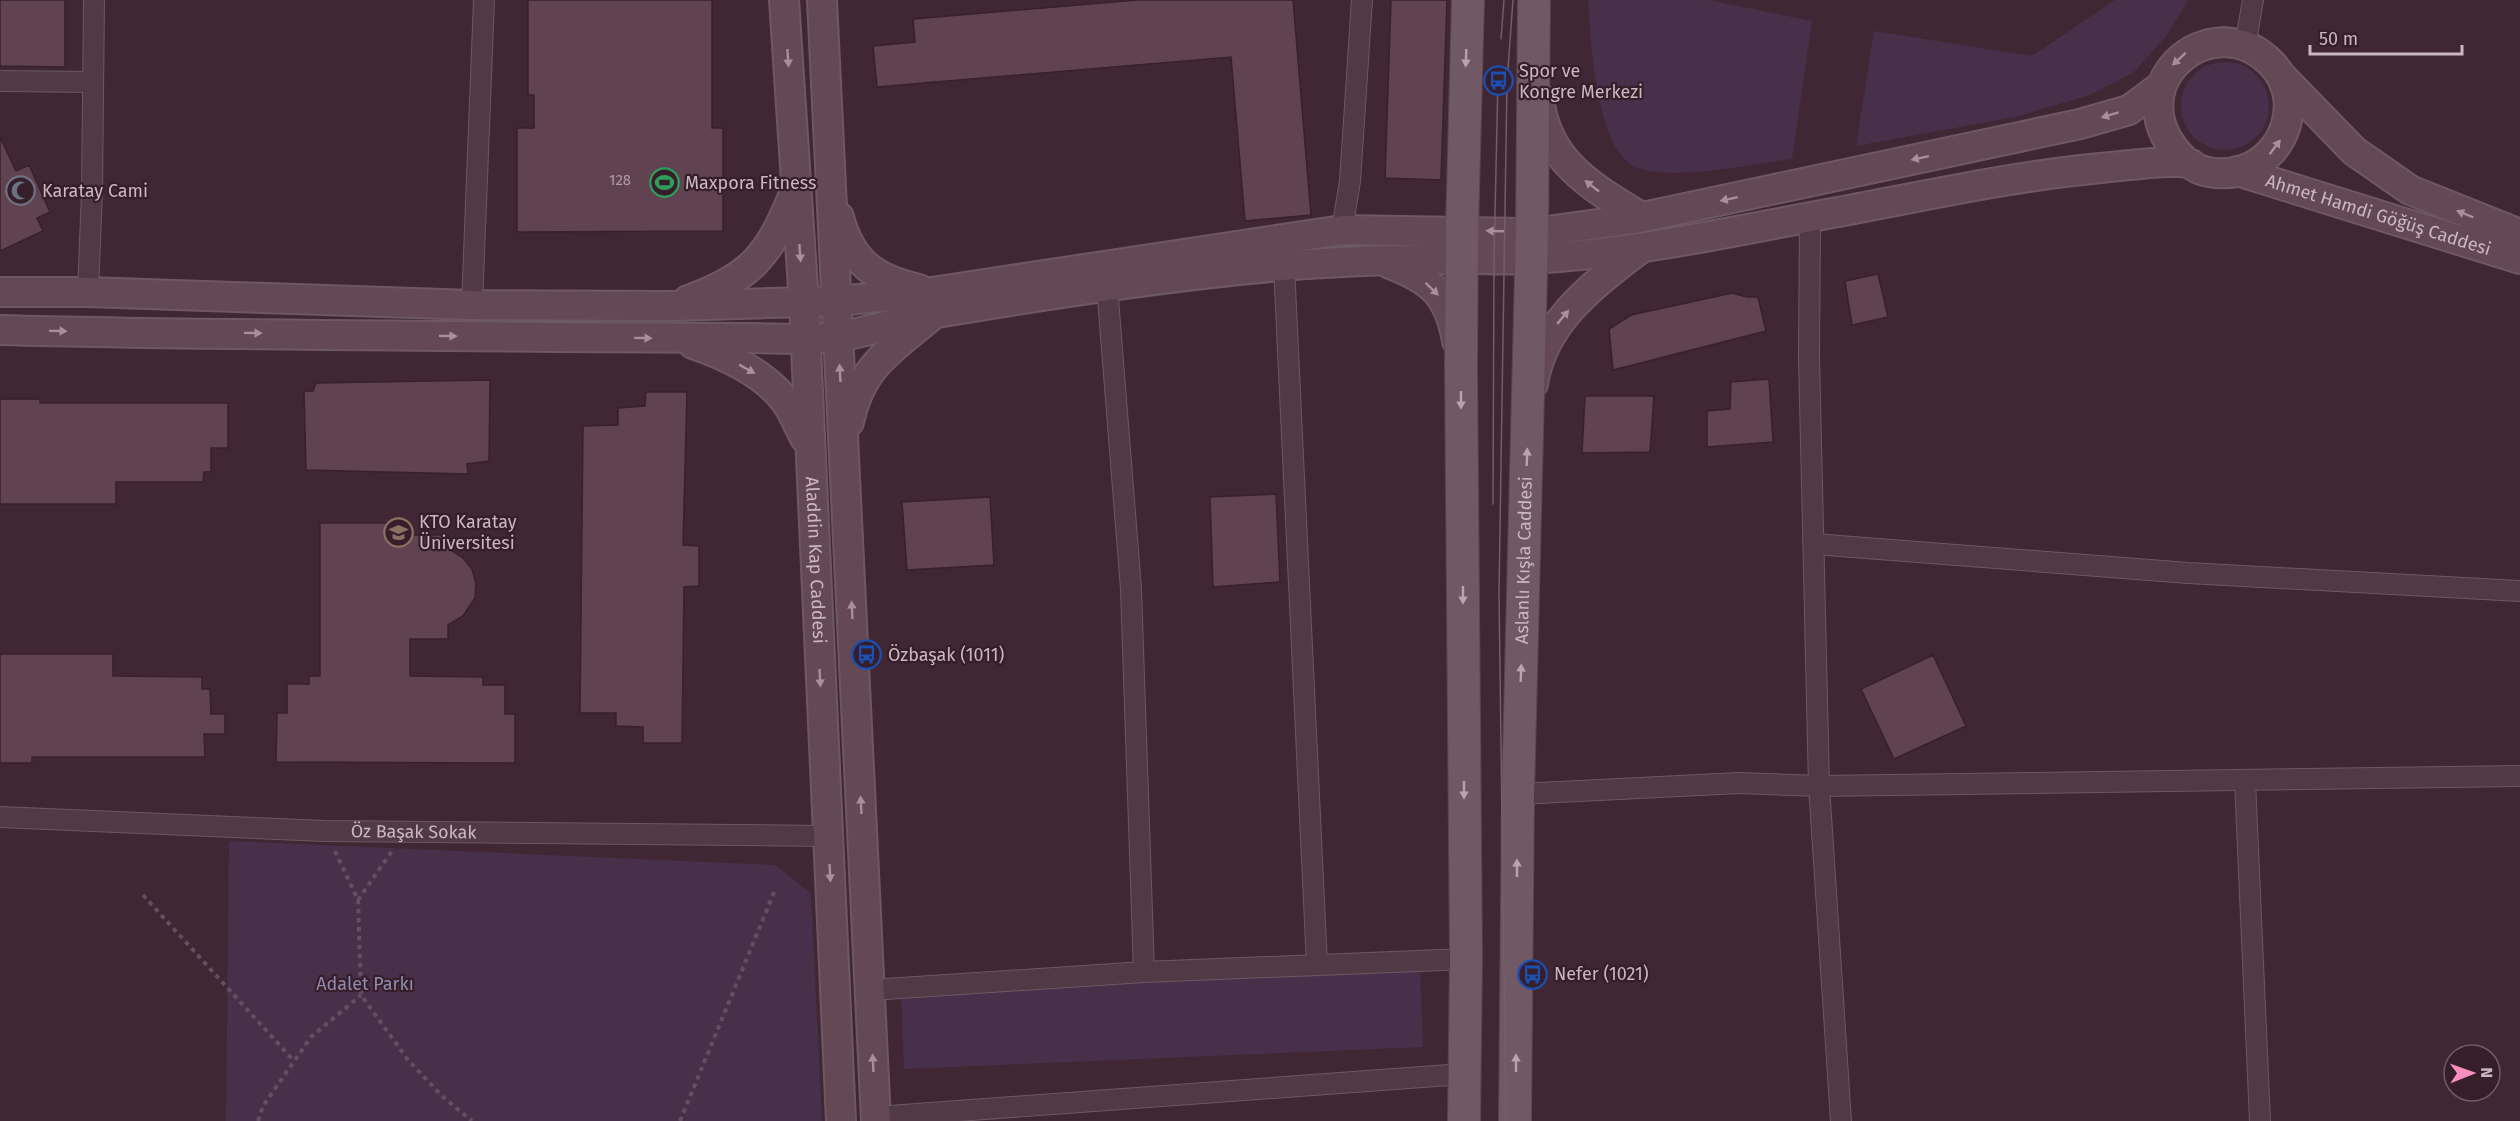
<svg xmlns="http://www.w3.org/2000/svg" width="2520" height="1121" font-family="'Fira Sans',sans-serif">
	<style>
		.green { fill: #48304b }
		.building { fill: #614250; stroke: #38212c; stroke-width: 1.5 }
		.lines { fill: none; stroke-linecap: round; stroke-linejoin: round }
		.street-casing { stroke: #6e5863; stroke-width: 22 }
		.secondary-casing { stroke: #6e5863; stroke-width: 32 }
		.primary-casing { stroke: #5a444e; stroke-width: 34 }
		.path { stroke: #654d63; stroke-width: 4; stroke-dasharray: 4.5 4.5; stroke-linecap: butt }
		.street { stroke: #513a45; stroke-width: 20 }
		.secondary { stroke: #644854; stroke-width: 28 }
		.primary { stroke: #705864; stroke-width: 32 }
		.tram { stroke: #775c69; stroke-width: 1.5 }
		.oneway { fill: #a7909a }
		.oneway2 { fill: #b9a4ae }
		.labels { text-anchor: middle; stroke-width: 4.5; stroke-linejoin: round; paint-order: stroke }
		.number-label { font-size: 15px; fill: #b09aa4 }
		.poi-label { font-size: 18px; fill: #cbb7c0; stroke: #361f2a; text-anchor: start }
		.street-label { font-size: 18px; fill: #cbb7c0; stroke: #361f2a }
		.park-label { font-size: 18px; fill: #918bb0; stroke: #361f2a }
	</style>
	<rect width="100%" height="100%" fill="#412633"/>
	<path class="green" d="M1588 0H1708L1812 21 1792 159C1752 164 1674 181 1638 168 1595 152 1591 40 1588 0Z
		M2115 0H2188L2167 35 2133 73 2090 95 2015 117 1856 146 1874 31 2032 56Z
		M2181 106a44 44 0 1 1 88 0a44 44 0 1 1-88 0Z
		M229 841 775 865 811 893 822 1121H226Z
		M1420 968 1423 1047 904 1069 901 990Z"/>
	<path class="building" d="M0 0H65V67L0 66Z
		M528 0H712V128H723V231L517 232V128H534V95H528Z
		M1137 0H1293L1311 215 1245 221 1231 57 877 87 873 46 915 42 913 19Z
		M1391 0H1447L1441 180 1385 178Z
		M0 137 16 171 29 165 50 212 37 218 43 231 0 251Z
		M1878 274 1888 317 1852 325 1845 281Z
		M1732 293 1747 297H1758L1766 331 1613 370 1609 329 1631 315Z
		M1769 379 1773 442 1707 447V411L1730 409 1731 382Z
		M490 380 489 461 467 464 468 474 306 470 304 391H313L316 383Z
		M646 392H687L683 545 699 546V586L684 587 682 743H643V727L616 726V713H580L583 426 618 425V408L645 406Z
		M1585 396H1654L1650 452 1582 453Z
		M0 399H40V403H228V448H211V472H204L203 482H116V504H0Z
		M1276 494 1280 582 1213 587 1210 497Z
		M990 497 994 565 907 570 902 502Z
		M320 523H410V535H448V548L463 558 472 569 476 583 475 598 463 616 448 625V639H410V676L483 677V685H505V714H515V763L276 762 277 713H287V684H309V676H320Z
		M0 654H113V676L202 677V689H210L211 714H225V734H204L205 757H32V763H0Z
		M1933 655 1966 726 1894 759 1861 689Z"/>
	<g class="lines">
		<defs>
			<g id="street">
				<path d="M2245 46 2253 0"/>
				<path d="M0 81 91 82"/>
				<path d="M1810 218 1809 357 1819 786 1841 1121"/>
				<path d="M1342 230 1350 181 1362 0"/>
				<path d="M1284 266 1317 965"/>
				<path d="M1107 286 1131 589 1144 972"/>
				<path d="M88 292 92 192 94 0"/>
				<path d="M472 305 484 0"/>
				<path d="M1814 544 2188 573 2520 591"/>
				<path d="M2245 781 2260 1121"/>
				<path d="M1518 794 1739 783 1819 786 2520 776"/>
				<path id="s1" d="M0 817 325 831 828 836"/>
				<path d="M870 990 1144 972 1466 959"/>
				<path d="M876 1117 1463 1074"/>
			</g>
			<g id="secondary">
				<path id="s2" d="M784 0 804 303 841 1121"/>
				<path d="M822 0 876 1121"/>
				<path d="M2283 78 2354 151 2410 190 2520 234"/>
				<path d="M1539 97C1545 161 1592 187 1641 217"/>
				<path id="s3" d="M2237 171 2520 259"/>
				<path d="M839 217C851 263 875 279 919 289"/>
				<path d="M1390 264C1432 280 1449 295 1457 341"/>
				<path d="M0 292H88L472 305 673 306 837 301 932 292 1342 230 1532 233 1634 219 2080 124 2129 110 2160 87"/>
				<path d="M688 300C750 278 769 256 793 196"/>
				<path d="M0 330C184 335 368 335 552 337 617 337 683 338 749 338 779 338 811 341 841 336 875 331 908 318 943 312 1055 293 1168 276 1281 266 1342 261 1404 259 1465 259 1487 259 1509 260 1531 259 1627 254 1721 234 1816 216 1911 199 2005 177 2101 168 2126 166 2154 161 2179 162 2198 163 2186 165 2204 171 2216 174 2231 174 2243 170 2286 156 2305 99 2272 64 2211 0 2109 90 2186 162"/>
				<path d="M693 344C728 356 770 375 790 408 795 418 800 428 805 438"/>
				<path d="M1533 384C1543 321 1593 285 1640 249"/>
				<path d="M849 422C861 366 889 352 930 317"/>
			</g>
			<g id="primary">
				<path d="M1464 1121 1466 959 1461 366 1462 230 1468 0"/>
				<path id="s4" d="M1515 1121 1518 794 1532 233 1534 0"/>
			</g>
		</defs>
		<use href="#street" class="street-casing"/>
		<use href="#secondary" class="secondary-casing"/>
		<use href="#primary" class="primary-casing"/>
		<path class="path" d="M335 851 358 900 361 995 408 1060 443 1097 472 1121
			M143 895 294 1061
			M358 900 392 851
			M258 1121 263 1106 311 1037 361 995
			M680 1121 775 890"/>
		<use href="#street" class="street"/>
		<use href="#secondary" class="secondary"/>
		<use href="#primary" class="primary"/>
		<path class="tram" d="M1501 39 1504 0
			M1493 504 1494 259 1498 78
			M1506 1121 1499 593 1507 82 1513 0"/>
	</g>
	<defs><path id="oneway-solid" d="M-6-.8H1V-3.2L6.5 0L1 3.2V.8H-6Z" transform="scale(1.5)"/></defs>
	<g class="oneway">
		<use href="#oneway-solid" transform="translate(788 58) rotate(86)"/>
		<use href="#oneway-solid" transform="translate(2179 59) rotate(137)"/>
		<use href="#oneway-solid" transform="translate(2110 115) rotate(163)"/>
		<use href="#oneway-solid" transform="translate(2275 147) rotate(-53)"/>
		<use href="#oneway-solid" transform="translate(1920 158) rotate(168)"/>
		<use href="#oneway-solid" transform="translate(1592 186) rotate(-142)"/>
		<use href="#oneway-solid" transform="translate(1729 199) rotate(168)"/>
		<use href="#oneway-solid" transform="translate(2465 214) rotate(-158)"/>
		<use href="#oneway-solid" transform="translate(1495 231) rotate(-178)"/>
		<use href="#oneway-solid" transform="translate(800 253) rotate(86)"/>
		<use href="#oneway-solid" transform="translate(1432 289) rotate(44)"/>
		<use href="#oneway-solid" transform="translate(1563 317) rotate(-50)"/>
		<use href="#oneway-solid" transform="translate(58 331) rotate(1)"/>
		<use href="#oneway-solid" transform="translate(253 333) rotate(1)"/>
		<use href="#oneway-solid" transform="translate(448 336) rotate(1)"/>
		<use href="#oneway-solid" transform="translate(643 338) rotate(1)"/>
		<use href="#oneway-solid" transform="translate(747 369) rotate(29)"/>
		<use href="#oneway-solid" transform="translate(840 373) rotate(-93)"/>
		<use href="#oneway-solid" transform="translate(852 610) rotate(-93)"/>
		<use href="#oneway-solid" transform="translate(820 678) rotate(87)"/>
		<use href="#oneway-solid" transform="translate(861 805) rotate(-93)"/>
		<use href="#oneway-solid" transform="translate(830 873) rotate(87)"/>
		<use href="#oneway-solid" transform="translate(873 1063) rotate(-93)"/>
	</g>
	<g class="oneway2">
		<use href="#oneway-solid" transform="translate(1466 58) rotate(92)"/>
		<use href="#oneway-solid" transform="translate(1461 400) rotate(90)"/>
		<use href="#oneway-solid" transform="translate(1527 457) rotate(-88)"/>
		<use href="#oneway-solid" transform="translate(1463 595) rotate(90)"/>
		<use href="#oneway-solid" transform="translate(1521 673) rotate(-88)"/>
		<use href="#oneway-solid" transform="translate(1464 790) rotate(90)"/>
		<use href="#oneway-solid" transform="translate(1517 868) rotate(-90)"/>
		<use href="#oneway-solid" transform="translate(1516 1063) rotate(-90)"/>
	</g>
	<defs>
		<symbol id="bus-ring" viewBox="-11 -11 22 22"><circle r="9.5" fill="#361f2a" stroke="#1a4fb4" stroke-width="1.5"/><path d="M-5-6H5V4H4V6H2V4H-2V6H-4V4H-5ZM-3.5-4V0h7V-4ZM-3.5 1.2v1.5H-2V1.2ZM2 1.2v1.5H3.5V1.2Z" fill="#1a4fb4"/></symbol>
		<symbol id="stadium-ring" viewBox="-11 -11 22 22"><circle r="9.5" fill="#361f2a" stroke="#2e9e5b" stroke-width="1.5"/><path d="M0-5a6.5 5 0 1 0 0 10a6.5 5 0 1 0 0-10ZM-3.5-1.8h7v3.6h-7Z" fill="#2e9e5b"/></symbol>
		<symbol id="mosque-ring" viewBox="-11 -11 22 22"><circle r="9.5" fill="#361f2a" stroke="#6b7280" stroke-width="1.5"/><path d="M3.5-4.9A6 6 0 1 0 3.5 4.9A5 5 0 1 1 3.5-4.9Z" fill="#6b7280"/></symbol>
		<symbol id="university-ring" viewBox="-11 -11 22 22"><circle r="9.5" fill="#361f2a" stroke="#8d6e63" stroke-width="1.5"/><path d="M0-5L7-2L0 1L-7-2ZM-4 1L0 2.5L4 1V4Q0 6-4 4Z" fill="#8d6e63"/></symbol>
	</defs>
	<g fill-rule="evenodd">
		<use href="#bus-ring" x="1482" y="64" width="33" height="33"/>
		<use href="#stadium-ring" x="648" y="166" width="33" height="33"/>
		<use href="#mosque-ring" x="4" y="174" width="33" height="33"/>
		<use href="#university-ring" x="382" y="516" width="33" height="33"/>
		<use href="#bus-ring" x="850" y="638" width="33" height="33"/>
		<use href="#bus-ring" x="1516" y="958" width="33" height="33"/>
	</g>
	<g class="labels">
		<g class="number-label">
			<text x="620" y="185">128</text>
		</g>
		<g class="poi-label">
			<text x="1519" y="77">Spor ve<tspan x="1519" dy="21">Kongre Merkezi</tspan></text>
			<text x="685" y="189">Maxpora Fitness</text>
			<text x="42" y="197">Karatay Cami</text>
			<text x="419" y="528">KTO Karatay<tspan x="419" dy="21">Üniversitesi</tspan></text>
			<text x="888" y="661">Özbaşak (1011)</text>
			<text x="1554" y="980">Nefer (1021)</text>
		</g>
		<g class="street-label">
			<text dy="6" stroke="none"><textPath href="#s3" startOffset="148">Ahmet Hamdi Göğüş Caddesi</textPath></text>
			<text dy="6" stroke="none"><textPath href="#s2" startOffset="561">Aladdin Kap Caddesi</textPath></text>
			<text dy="6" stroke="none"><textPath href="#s4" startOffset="561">Aslanlı Kışla Caddesi</textPath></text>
			<text dy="6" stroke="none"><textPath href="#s1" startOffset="414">Öz Başak Sokak</textPath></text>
		</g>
		<g class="park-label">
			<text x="365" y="990">Adalet Parkı</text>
		</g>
	</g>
	<g transform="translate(2472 1073) rotate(89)"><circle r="28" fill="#361f2a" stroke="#725c66" stroke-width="1.5"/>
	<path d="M0-4.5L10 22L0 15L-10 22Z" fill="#f88ebe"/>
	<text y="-9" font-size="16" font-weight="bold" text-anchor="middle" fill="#cbb7c0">N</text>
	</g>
	<path d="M2310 45v9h152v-9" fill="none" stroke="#cbb7c0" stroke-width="3"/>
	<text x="2319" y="45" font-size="18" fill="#cbb7c0" stroke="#361f2a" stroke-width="4.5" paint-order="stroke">50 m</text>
</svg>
